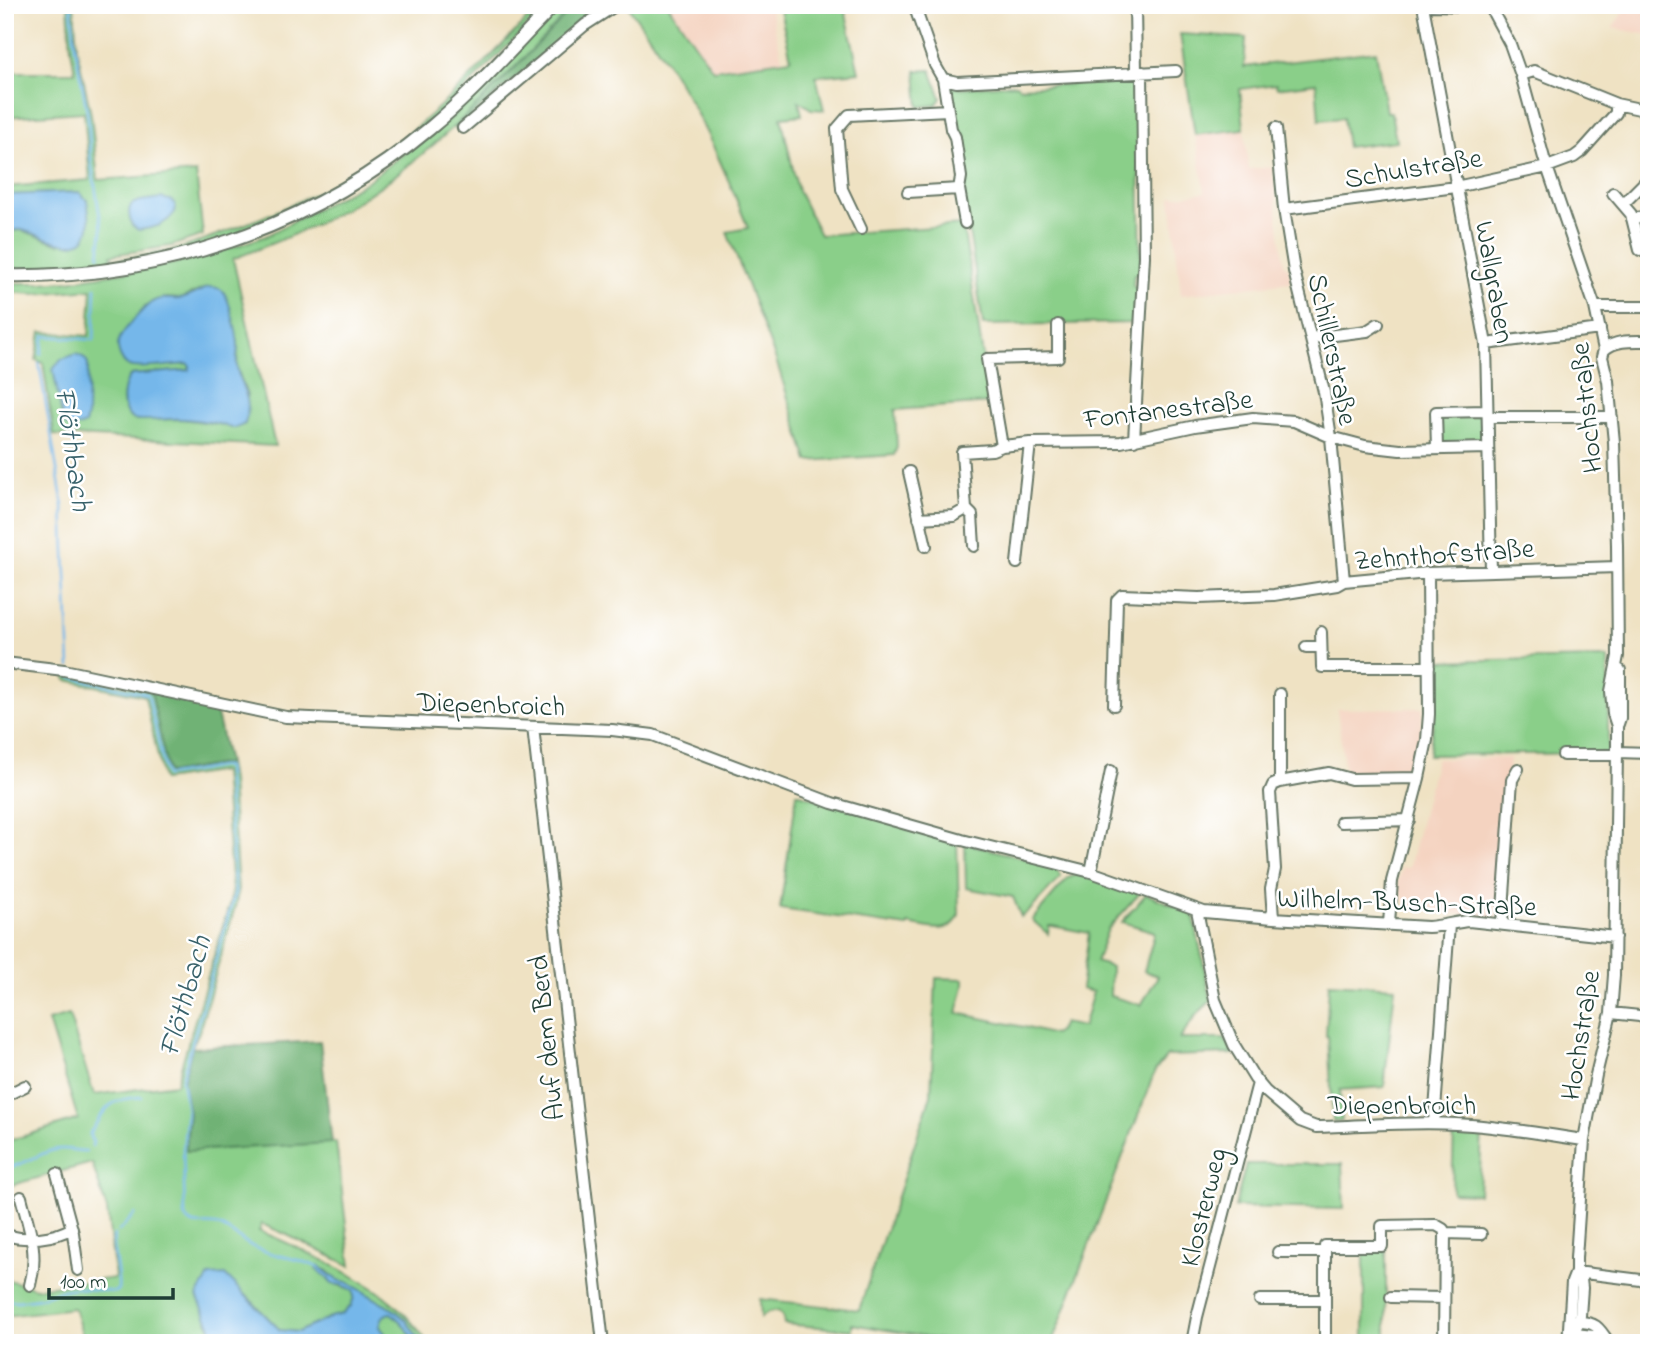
<svg xmlns="http://www.w3.org/2000/svg" width="1654" height="1348" font-family="'Indie Flower',sans-serif">
	<style>
		.built { fill: #f4d3c0 }
		.green { fill: #8acf89; stroke: #54865e; stroke-width: 2; fill-rule: evenodd }
		.forest { fill: #6fb275; stroke: #477854; stroke-width: 2 }
		.water { fill: #75b7ea; stroke: #4a7a8f; stroke-width: 2 }
		.lines { fill: none; stroke-linecap: round; stroke-linejoin: round }
		.stream { stroke: #75b7ea; stroke-width: 2.5 }
		.minor-casing { stroke: #687766; stroke-width: 14 }
		.major-casing { stroke: #687766; stroke-width: 16 }
		.minor { stroke: #fff; stroke-width: 10 }
		.major { stroke: #fff; stroke-width: 12 }
		.labels { text-anchor: middle; stroke-width: 5; stroke-linejoin: round; paint-order: stroke }
		.street-label { font-size: 28px; fill: #1f3d34; stroke: #fff }
		.water-label { font-size: 30px; font-style: italic; fill: #39626b; stroke: #fff }
	</style>
	<rect width="100%" height="100%" fill="#fff"/>
	<filter id="ink" filterUnits="userSpaceOnUse"><feTurbulence type="fractalNoise" baseFrequency=".0143" numOctaves="2"/><feDisplacementMap in="SourceGraphic" scale="14" xChannelSelector="R" yChannelSelector="G"/><feConvolveMatrix kernelMatrix="1 2 1 2 8 2 1 2 1" color-interpolation-filters="sRGB"/></filter>
	<filter id="wash" filterUnits="userSpaceOnUse"><feTurbulence type="fractalNoise" baseFrequency=".00686" numOctaves="4" result="noise"/><feDisplacementMap in="SourceGraphic" scale="28" xChannelSelector="R" yChannelSelector="G"/><feGaussianBlur stdDeviation="1.57" result="paint"/><feColorMatrix in="noise" values="0 0 0 0 0 0 0 0 0 0 0 0 0 0 0 0 0 1.4 0 .05"/><feComposite in="paint" operator="in"/></filter>
	<g filter="url(#wash)">
		<rect width="100%" height="100%" fill="#efe2c3"/>
		<path class="built" d="M668 5H769L783 62 713 70Z
			M1629 5H1649V35L1612 28Z
			M1244 129 1249 169 1272 167 1284 265 1288 267 1291 282 1181 295 1171 197 1205 192 1195 135Z
			M1423 708 1420 741 1413 775 1353 777 1345 772 1337 709Z
			M1510 758 1499 914 1494 918 1419 910 1410 907 1405 902 1398 890V881L1402 867 1409 868 1436 759Z"/>
		<path class="green" d="M68 5H74L77 49 91 115 98 180 196 173 203 235 171 246 111 255 112 260C131 257 151 255 170 251 188 247 207 238 225 232 288 208 350 181 403 138 453 98 496 51 541 5H548L443 111 357 177 259 227 172 256 71 268H5V232L21 230 60 244 79 192 5 195V187L90 180 84 112 5 117V72H75L71 49Z
			M562 5H575C507 75 441 149 358 201 319 226 276 242 233 259L275 446 54 435 43 363 36 360 41 332 89 336 92 289 34 294 5 292V283H39L68 281 156 267 200 258 266 236 365 183 452 117ZM208 287 238 342 237 368 247 395 245 424 233 428 218 424 182 419 135 420C132 417 128 415 126 411 120 402 125 382 131 375L189 370 190 367 189 364 137 367V318L145 307 156 300 166 298 180 299Z
			M627 5H668L713 70 791 59 779 5H844L859 72 816 76 824 110 811 109 799 101 802 115 781 117 798 191 820 235 963 225 990 403 895 410 897 447 894 455 808 461 776 360 727 232 748 228C734 193 720 158 702 124 681 82 655 43 627 5Z
			M1180 34 1246 38 1244 67 1376 51 1386 112H1391L1396 141 1347 147 1343 118 1319 120 1316 83 1277 88 1276 84 1240 89 1244 129 1195 135Z
			M931 70 941 98 936 105 919 107 916 71Z
			M1131 77 1138 83 1141 274H1134L1133 285 1138 291V323L983 325 963 190 966 185 959 131H954L947 85 958 88 1016 84 1020 87 1073 84 1076 80Z
			M1481 414V443L1440 444 1439 415Z
			M1608 658V753L1429 755 1433 725 1434 661Z
			M66 674 151 691 169 773 228 763 231 781 238 891 236 903 199 1032 193 1044 183 1082 189 1113 186 1151 336 1142 351 1266 285 1234 262 1224 259 1231C281 1239 301 1250 323 1260 369 1284 397 1298 428 1343H421L406 1320 394 1310 347 1282 337 1280 326 1270H317L327 1277 330 1282 353 1290 354 1297 351 1306 343 1314 331 1317 298 1332 280 1330 247 1296 207 1321 218 1343H85L74 1308 5 1316V1279L36 1288 115 1278 107 1210 92 1163 5 1187V1142L78 1119 48 1021 69 1015 94 1095 176 1084 230 902 232 891 223 771 163 780 145 696 66 680Z
			M797 793 957 841 959 914C953 937 926 927 908 924L907 927 780 909Z
			M965 843 1058 867 1057 871 1061 877 1031 909 1021 917 1013 897 966 888Z
			M1085 873 1140 893 1108 929 1096 962 1111 967 1110 996 1141 1005 1158 976 1144 971 1155 932 1122 922 1146 894 1193 913 1211 1001 1196 1015 1180 1039H1225L1233 1054 1167 1056 1155 1071 1052 1343H960L852 1324V1330L784 1324C783 1306 770 1309 761 1317L760 1299 859 1310 931 1095 936 978 964 979V986L957 1013 1024 1027 1054 1035 1058 1032 1063 1023 1083 1027 1093 992 1081 989 1089 933 1052 926H1049L1048 934 1032 920 1068 878 1078 874Z
			M1329 983 1395 987 1384 1087 1340 1090 1342 1121 1333 1122 1328 1036H1326Z
			M1454 1128 1482 1131 1479 1194 1452 1193Z
			M1246 1164H1342L1344 1209 1235 1207Z
			M1364 1250H1386V1338L1440 1339V1343H1382L1364 1340Z
			M386 1313H391L401 1322 417 1343H392L380 1327 381 1319Z"/>
		<path class="forest" d="M575 5H606L578 24 456 129 454 127 511 72Z
			M151 691 215 705 228 763 168 773Z
			M320 1041 332 1143 186 1151 189 1113 183 1082 192 1048Z"/>
		<path class="water" d="M79 192 87 200C88 209 91 219 89 228 82 261 40 233 22 230 16 229 10 231 5 232V195Z
			M160 198 170 200 175 204V212C165 226 154 228 138 230L132 225C121 196 143 202 160 198Z
			M208 287C213 287 219 287 223 291 230 300 237 333 238 344 238 351 236 359 237 366 239 389 254 395 245 424 242 425 239 427 235 428 230 429 224 425 219 424 207 421 194 420 182 419 170 418 141 422 133 419 119 412 122 385 131 375L189 370 190 367 188 364C176 365 138 370 129 366 120 362 115 347 120 338 123 330 145 307 152 302 163 296 168 300 178 299 188 299 199 291 208 287Z
			M76 354C82 356 86 358 88 364L87 417 85 424 81 426 68 427 63 422 53 369 62 359Z
			M319 1266 337 1280 347 1282 394 1310 406 1320 421 1343H417L401 1322 391 1313C382 1314 381 1320 380 1327L392 1343H218L197 1296 209 1276 225 1275 280 1330 298 1332 331 1317 343 1314 351 1306 354 1297 353 1290 342 1285 332 1284 327 1277 317 1270Z"/>
		<g class="lines">
			<path class="stream" d="M71 5 75 47 88 117 91 161 102 229 99 256
				M41 354 44 336 94 340 96 287
				M39 363 63 505 70 667
				M70 675V677L148 694 166 776 226 766 235 892 182 1079 187 1111 183 1149 185 1216C192 1231 206 1221 219 1226 231 1231 240 1240 252 1246 272 1257 299 1257 319 1268
				M92 1146 93 1142 90 1137V1133C107 1107 108 1099 141 1097
				M5 1168C23 1166 36 1155 53 1150 64 1147 75 1151 86 1151
				M119 1231 135 1214
				M5 1300 18 1301 39 1298 63 1290 77 1288 115 1292 118 1289C120 1271 111 1253 114 1235"/>
		</g>
	</g>
	<g filter="url(#ink)">
		<g class="lines">
			<defs>
				<path id="minor" d="M914 5 935 65 943 79 957 82 1176 71
					M1135 5 1136 72
					M1423 5 1486 344 1491 571
					M1430 5 1471 6 1501 5
					M1489 5 1510 44 1521 75 1544 158 1595 307 1604 350 1602 357 1608 381 1614 442 1617 545 1618 656 1611 691 1613 714 1617 726V752L1614 975 1611 1013 1596 1075 1584 1140 1576 1258V1272L1581 1279 1582 1288 1580 1316 1572 1343
					M1521 75 1534 71 1616 104 1649 111
					M943 79 951 129 955 137 961 177 959 189 965 223
					M463 128 585 25 616 5
					M1276 128 1284 209 1294 271 1324 392 1331 437 1344 581
					M1648 157 1649 164
					M908 192 959 189
					M1613 193 1631 214 1640 250
					M1624 203 1649 178
					M1284 209 1456 187 1547 167 1574 157 1582 151 1616 113V104
					M1632 219 1649 216
					M861 229 842 189 837 129 849 115 948 110
					M1595 307H1649
					M1311 338 1367 331 1378 324
					M1486 344 1600 329
					M1604 350C1616 339 1634 341 1649 341
					M1488 417H1612
					M1134 440 1144 256 1142 72
					M1002 446 987 359 1058 357V325
					M1437 449 1436 412 1487 411
					M909 472 926 546
					M966 509 972 515 974 546
					M919 518 954 516 966 509 962 452 992 450 1002 446 1030 443
					M1017 563 1030 443 1121 442 1195 426 1253 418 1294 421 1331 437 1365 446 1400 450 1488 448
					M1321 632 1322 667H1429
					M1306 647H1321
					M5 663 64 670 286 717 612 730 653 735 832 803 962 840 1091 872 1204 912 1273 918 1428 927C1443 926 1456 922 1469 921L1615 937
					M1114 705 1117 600 1122 595 1199 598 1274 595 1337 585 1344 581 1428 573 1617 567
					M1618 724 1620 718V670
					M533 727 603 1343
					M1563 755H1614L1617 752 1649 753
					M1280 782 1329 773 1351 779 1419 778
					M1341 822 1409 820
					M1091 872 1111 771
					M1197 910 1215 1000 1234 1045 1255 1079 1265 1091 1300 1121 1316 1127C1362 1126 1410 1121 1456 1124 1499 1126 1542 1134 1584 1140
					M1273 918 1271 889 1275 869 1270 792 1273 785 1280 782V694
					M1389 924 1392 881 1419 778 1427 740 1429 714 1428 573
					M1502 924 1512 780 1518 769
					M1611 1013 1649 1017
					M5 1096 25 1086
					M1434 1123 1449 925
					M57 1174 73 1233 78 1270
					M21 1197C29 1228 39 1252 30 1285
					M5 1235C27 1241 53 1239 72 1228
					M1278 1252H1325
					M1576 1272 1649 1281
					M1391 1297 1444 1298
					M1260 1300H1325
					M1575 1322C1595 1321 1599 1327 1609 1343
					M1569 1331C1581 1338 1595 1332 1607 1341
					M1192 1343 1197 1317 1258 1083
					M1325 1343V1246H1382V1226L1436 1225 1443 1229 1445 1233
					M1444 1343 1445 1233 1481 1234
					M1568 1343 1572 1282 1576 1272"/>
				<path id="major" d="M5 276C159 279 311 228 429 129 474 92 513 47 554 5"/>
			</defs>
			<use href="#minor" class="minor-casing"/>
			<use href="#major" class="major-casing"/>
			<use href="#minor" class="minor"/>
			<use href="#major" class="major"/>
		</g>
	</g>
	<g class="labels">
		<g class="street-label">
			<text transform="translate(1413 167) rotate(-9)" y="10">Schulstraße</text>
			<text transform="translate(1496 282) rotate(80)" y="10">Wallgraben</text>
			<text transform="translate(1334 349) rotate(78)" y="10">Schillerstraße</text>
			<text transform="translate(1168 408) rotate(-7)" y="10">Fontanestraße</text>
			<text transform="translate(1585 408) rotate(-96)" y="10">Hochstraße</text>
			<text transform="translate(1444 553) rotate(-4)" y="10">Zehnthofstraße</text>
			<text transform="translate(491 703) rotate(2)" y="10">Diepenbroich</text>
			<text transform="translate(1407 901) rotate(2)" y="10">Wilhelm-Busch-Straße</text>
			<text transform="translate(1579 1035) rotate(-81)" y="10">Hochstraße</text>
			<text transform="translate(545 1038) rotate(-96)" y="10">Auf dem Berd</text>
			<text x="1402" y="1114">Diepenbroich</text>
			<text transform="translate(1202 1207) rotate(-76)" y="10">Klosterweg</text>
		</g>
		<g class="water-label">
			<text transform="translate(74 449) rotate(82)" y="10">Flöthbach</text>
			<text transform="translate(184 996) rotate(-74)" y="10">Flöthbach</text>
		</g>
	</g>
	<rect width="1654" height="1348" fill="none" stroke="#fff" stroke-width="28"/>
	<path d="M49 1288v10h124v-10" fill="none" stroke="#1f3d34" stroke-width="3.5"/>
	<text x="60" y="1288" font-size="21" fill="#1f3d34" stroke="#ffffff" stroke-width="5" paint-order="stroke">100 m</text>
</svg>
